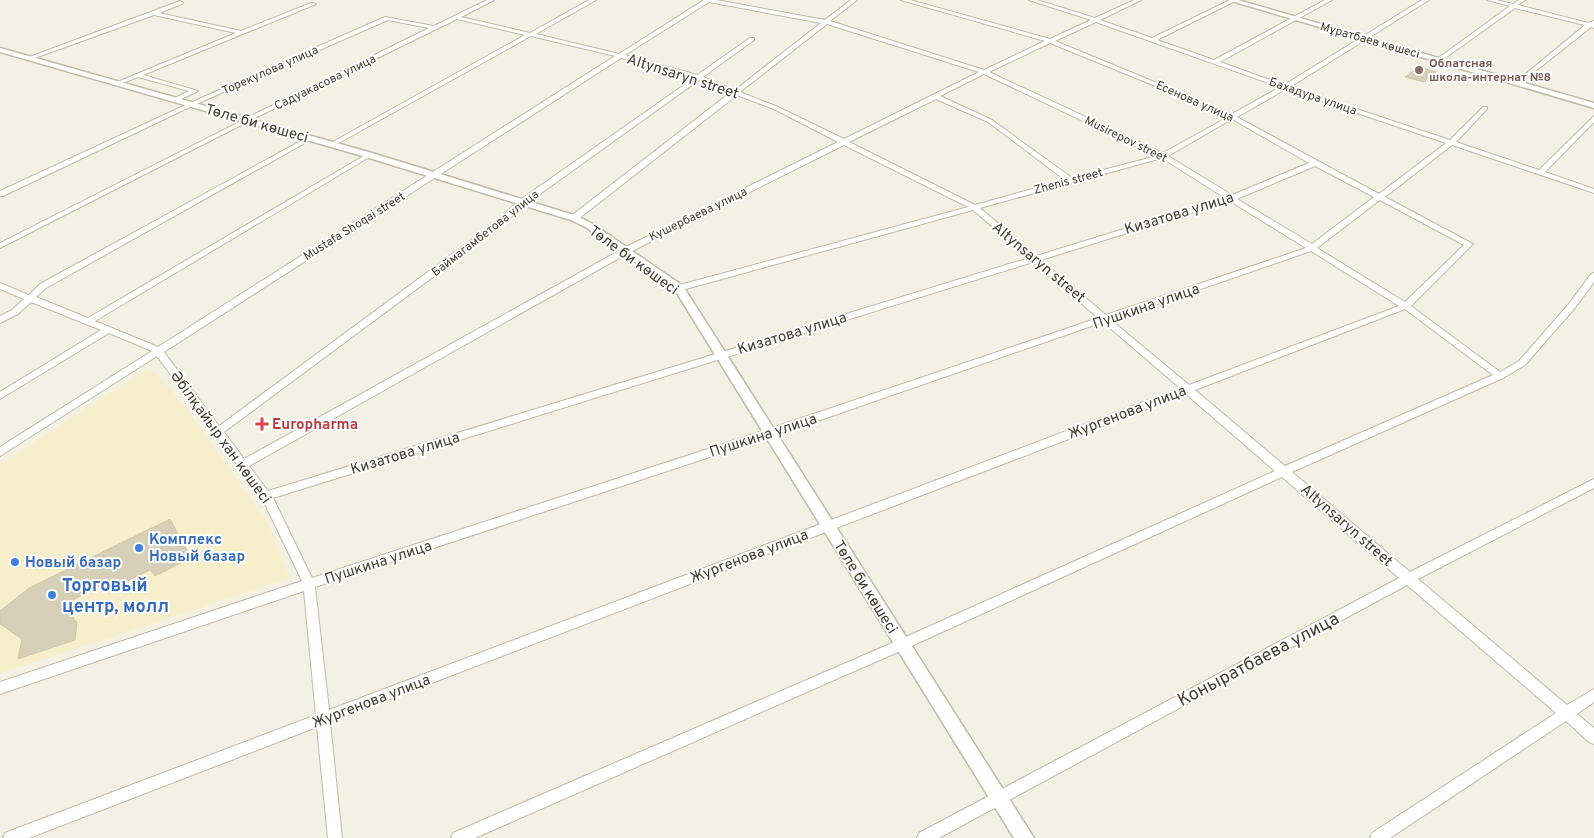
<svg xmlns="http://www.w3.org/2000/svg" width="1594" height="838" font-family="Overpass,sans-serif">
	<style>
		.commercial { fill: #f7eecc }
		.building { fill: #d5d0b7; stroke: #d0c9aa }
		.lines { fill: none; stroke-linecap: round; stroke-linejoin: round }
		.minor-casing { stroke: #bebba5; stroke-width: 2 }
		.tertiary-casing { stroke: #bebba5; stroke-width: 3 }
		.minor { fill: #fff; fill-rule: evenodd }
		.tertiary { fill: #fff; fill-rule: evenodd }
		.education-dot { fill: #8d6e63; stroke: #fff; stroke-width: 2 }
		.health-dot { fill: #e0444e; stroke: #fff; stroke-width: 2 }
		.shop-dot { fill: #3f7fe0; stroke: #fff; stroke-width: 2 }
		.labels { text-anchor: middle; stroke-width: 4; stroke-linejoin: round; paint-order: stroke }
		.far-street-label { font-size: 12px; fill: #454133; stroke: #fff }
		.far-education-label { font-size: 12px; font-weight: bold; fill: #785e54; stroke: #fff; text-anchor: start }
		.street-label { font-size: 15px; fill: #454133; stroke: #fff }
		.health-label { font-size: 15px; font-weight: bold; fill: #be3a42; stroke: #fff; text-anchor: start }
		.shop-label { font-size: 15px; font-weight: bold; fill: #366cbe; stroke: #fff; text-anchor: start }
		.near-shop-label { font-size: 18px; font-weight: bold; fill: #366cbe; stroke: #fff; text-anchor: start }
		.near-street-label { font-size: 18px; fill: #454133; stroke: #fff }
	</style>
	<rect width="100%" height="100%" fill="#f3f1e3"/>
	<path class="commercial" d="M150 367 181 401 266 519 290 578 116 636 0 673V464Z"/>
	<path class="building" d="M1417 68H1423L1436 72 1424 82 1405 77Z
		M170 519 191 558 155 576 150 570 115 587 110 581 69 602 74 620 77 622 75 640 18 659 22 639 0 624V611L29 588Z"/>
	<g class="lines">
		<defs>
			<path id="minor" d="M487 0H494L461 17 530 33 589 0H596L536 34 619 54 704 0H716L825 20 851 0H857L830 21 984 70 1045 41 901 0H910L1050 39 1091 20 1029 0H1037L1095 18 1134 0H1141L1100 20 1152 38 1230 0H1237L1157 40 1214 60 1325 0H1332L1220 62 1284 85 1422 0H1429L1290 87 1450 140 1483 107H1487V109L1456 142 1539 170 1594 116V122L1545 172 1594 189V193L1452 145 1385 197 1473 244 1411 306 1500 372 1519 361 1568 305 1591 274 1594 273V282L1574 309 1525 365 1503 378 1292 472 1410 572 1594 479V488L1418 579 1567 705 1594 689V702L1577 714 1594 728V744L1589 742 1566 721 1390 838H1370L1372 833 1556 713 1407 585 939 838H917L919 833 1399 578 1282 477 907 648 475 838H451L453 833 899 640 1275 471 1186 394 330 722 342 838H328L317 727 29 838H3L5 833 10 831 316 715 304 591 0 694V682L302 581 262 498 157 356 0 456V447L152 351 109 333 0 399V392L101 330 31 302 18 314 0 323V316L12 310 24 299 0 289V283L29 295 40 284 308 137H312V139L46 288 36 297 88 318 367 154H371V156L95 321 158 347 615 56 531 36 335 145H331V143L525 35 457 19 263 114 0 248V243L259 112 429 28 388 20 194 105 3 196H0V191L190 103 385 17 434 26ZM709 2 821 23 735 90 703 77 754 40V38H750L697 75 625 55ZM1096 22 1280 87 1232 114 1055 41ZM827 24 979 72 844 139 778 107 740 92ZM1050 43 1222 113 1228 117 1163 153 989 72ZM621 58 694 78 520 200 493 224 219 426 164 352ZM984 74 1157 156 1072 178 992 120 940 96ZM699 80 731 92 571 216V220H577L737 95 774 109 838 142 624 248 244 459 224 432 499 228 526 204ZM1286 89 1446 143 1379 194 1237 117ZM936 99 988 122 1065 180 975 205 849 142ZM1232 119 1309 163 1232 195 1168 156ZM844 145 968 207 676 286V290H682L973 210 1029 258 268 491 249 466 630 252ZM1162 158 1225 198 1036 256 980 208ZM1315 166 1374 197 1312 244 1237 199ZM1380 200 1464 245 1405 302 1317 248ZM1230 201 1306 248 1106 315 1041 260ZM1311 251 1399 306 1189 385 1111 320ZM1033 262 1098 318 766 430 312 578 273 498ZM1405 309 1493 375 1285 466 1195 390ZM1103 322 1180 388 329 710 315 587 774 436Z
				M1487 0H1496L1513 4 1519 0H1525L1518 5 1588 23 1594 21V28L1591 27 1518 85 1516 84V82L1585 25 1515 8 1441 61H1437V59L1510 6Z
				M180 1 183 3 182 4 159 13 241 31 311 3 316 4 143 75 198 91 175 102 173 101V99L189 91 138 77 120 84 115 83 236 33 154 15 32 59 27 58Z"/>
			<path id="tertiary" d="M1228 0H1238L1594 103V108Z
				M0 48 372 153 577 216 593 224 683 286 1034 838H1014L675 290 587 228 571 220 366 157 0 52Z"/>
		</defs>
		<use href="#minor" class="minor-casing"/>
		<use href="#tertiary" class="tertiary-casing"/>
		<use href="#minor" class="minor"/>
		<use href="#tertiary" class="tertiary"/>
	</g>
	<circle class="education-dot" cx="1419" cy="70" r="5"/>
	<path class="health-dot" d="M259.5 416.5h5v5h5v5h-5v5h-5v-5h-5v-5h5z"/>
	<g class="shop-dot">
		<circle cx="139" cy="548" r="5"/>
		<circle cx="15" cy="562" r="5"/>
		<circle cx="52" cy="595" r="5"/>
	</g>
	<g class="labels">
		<g class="far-street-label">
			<text transform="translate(1370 40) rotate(16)" y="4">Мұратбаев көшесі</text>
			<text transform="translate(270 70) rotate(-24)" y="4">Торекулова улица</text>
			<text transform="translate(325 82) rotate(-26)" y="4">Садуакасова улица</text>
			<text transform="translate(1313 96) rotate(19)" y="4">Бахадура улица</text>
			<text transform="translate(1195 101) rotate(24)" y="4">Есенова улица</text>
			<text transform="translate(1126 139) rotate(26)" y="4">Musirepov street</text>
			<text transform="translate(1068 181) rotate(-15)" y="4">Zhenis street</text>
			<text transform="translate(698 214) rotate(-26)" y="4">Кушербаева улица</text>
			<text transform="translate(354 226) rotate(-32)" y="4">Mustafa Shoqai street</text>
			<text transform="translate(485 233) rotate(-38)" y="4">Баймагамбетова улица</text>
		</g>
		<g class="far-education-label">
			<text x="1429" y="67">Облатсная<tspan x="1429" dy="14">школа-интернат №8</tspan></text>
		</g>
		<g class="street-label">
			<text transform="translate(683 76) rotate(18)" y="5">Altynsaryn street</text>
			<text transform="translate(257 123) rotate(16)" y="5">Төле би көшесі</text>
			<text transform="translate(1179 213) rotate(-17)" y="5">Кизатова улица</text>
			<text transform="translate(634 260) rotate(36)" y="5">Төле би көшесі</text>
			<text transform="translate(1039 262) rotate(40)" y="5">Altynsaryn street</text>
			<text transform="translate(1146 306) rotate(-19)" y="5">Пушкина улица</text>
			<text transform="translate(792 333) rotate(-17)" y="5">Кизатова улица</text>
			<text transform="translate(1127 412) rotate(-21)" y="5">Жургенова улица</text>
			<text transform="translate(763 435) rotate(-18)" y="5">Пушкина улица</text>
			<text transform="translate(221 437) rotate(54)" y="5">Әбілқайыр хан көшесі</text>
			<text transform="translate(405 453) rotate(-17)" y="5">Кизатова улица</text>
			<text transform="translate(1347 525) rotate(41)" y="5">Altynsaryn street</text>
			<text transform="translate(749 556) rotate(-21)" y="5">Жургенова улица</text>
			<text transform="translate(378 562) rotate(-18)" y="5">Пушкина улица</text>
			<text transform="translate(866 587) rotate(58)" y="5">Төле би көшесі</text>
			<text transform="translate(371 701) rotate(-21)" y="5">Жургенова улица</text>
		</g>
		<g class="health-label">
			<text x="272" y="429">Europharma</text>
		</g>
		<g class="shop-label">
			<text x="149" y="544">Комплекс<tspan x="149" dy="17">Новый базар</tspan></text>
			<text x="25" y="567">Новый базар</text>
		</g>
		<g class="near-shop-label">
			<text x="62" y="591">Торговый<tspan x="62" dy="21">центр, молл</tspan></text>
		</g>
		<g class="near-street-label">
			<text transform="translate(1258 659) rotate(-28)" y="6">Коныратбаева улица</text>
		</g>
	</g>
</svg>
